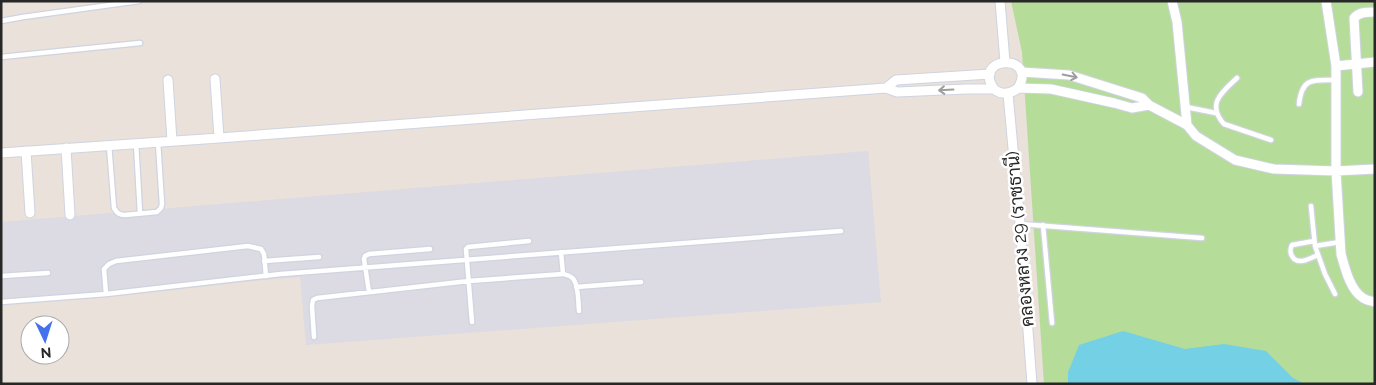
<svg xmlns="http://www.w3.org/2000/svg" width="1376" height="385" font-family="Raleway,Sarabun,sans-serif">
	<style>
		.industrial { fill: #dcdae2 }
		.green { fill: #b6dc9a }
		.water { fill: #73d0e5 }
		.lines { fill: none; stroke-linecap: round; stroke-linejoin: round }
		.service-casing { stroke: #cfd4e0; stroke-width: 7 }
		.minor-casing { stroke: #cfd4e0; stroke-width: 11 }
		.service { stroke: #fff; stroke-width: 4.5 }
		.minor { stroke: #fff; stroke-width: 9 }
		.oneway { stroke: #9e9e9e }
		.labels { text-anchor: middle; stroke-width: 5; stroke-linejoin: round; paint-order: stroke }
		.street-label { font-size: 18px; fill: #272727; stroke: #fff }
	</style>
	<rect width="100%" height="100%" fill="#e9e1da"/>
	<path class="industrial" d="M868 151 881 302 306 345 300 277 1 301V222Z"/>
	<path class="green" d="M1011 1H1375V384H1044L1022 52Z"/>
	<path class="water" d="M1123 331 1185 349 1224 344 1266 351 1293 378 1305 384H1068V372L1079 345Z"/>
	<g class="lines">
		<defs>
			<path id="service" d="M1 21 23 17 139 1
				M1 57 140 43
				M1237 78C1222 92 1206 104 1224 124L1271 140
				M1299 104C1302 77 1313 80 1336 80
				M1186 107 1216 113
				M136 143 140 213
				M109 145 114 208C117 213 119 215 125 215L157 212 161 208 162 204 158 142
				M1311 206 1315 246 1325 274 1335 294
				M1020 224 1202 238
				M1043 225 1052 323
				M1314 241 1292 245C1290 250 1290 249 1291 254 1296 267 1308 259 1318 255
				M1315 246 1340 242
				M561 252 563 274
				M264 261 319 257
				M1 276 48 273
				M576 287 641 282
				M369 292 364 259 365 256 369 254 430 249
				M106 294 104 269 109 264 116 261 248 246 261 249 264 254 266 276
				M1 302 106 294 281 274 841 231
				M472 322 466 249 468 247 529 241
				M314 337 312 306 313 300 317 298 469 281 563 274C567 275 572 276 574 280 579 288 578 301 579 311"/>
			<path id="minor" d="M1000 1 1005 62
				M1172 1 1177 22 1187 125
				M1326 1 1336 66V171L1341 254C1345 268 1350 290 1363 298 1366 300 1371 301 1375 302
				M1336 66 1375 62
				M1021 72 1069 75 1142 98 1149 105 1187 125 1196 136 1235 160 1274 169 1336 171 1375 169
				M215 79 219 138
				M168 80 172 141
				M886 88 896 80 990 74
				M1018 88C1038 55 978 55 991 84 996 96 1010 95 1018 88L1051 89 1114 103 1132 108 1149 105
				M1358 92 1354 18C1359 12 1367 12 1375 12
				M1008 94 1020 224 1032 384
				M66 148 70 215
				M26 151 30 213
				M1 153 219 138 886 88 897 92 966 89H994"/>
		</defs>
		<use href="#service" class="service-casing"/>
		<use href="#minor" class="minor-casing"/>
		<use href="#service" class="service"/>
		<use href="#minor" class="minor"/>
	</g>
	<defs><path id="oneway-shaft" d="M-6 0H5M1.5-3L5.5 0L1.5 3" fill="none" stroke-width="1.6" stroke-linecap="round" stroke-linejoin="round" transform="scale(1.25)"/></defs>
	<g class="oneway">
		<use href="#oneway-shaft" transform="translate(1070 76) rotate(11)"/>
		<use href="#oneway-shaft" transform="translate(946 90) rotate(177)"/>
	</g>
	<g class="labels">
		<g class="street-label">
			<text transform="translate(1020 239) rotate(-95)" y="6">คลองหลวง 29 (ราชธานี)</text>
		</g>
	</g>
	<rect width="1376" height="385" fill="none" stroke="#272727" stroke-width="5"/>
	<g transform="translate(45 340) rotate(176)"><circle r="24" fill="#ffffff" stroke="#a9a9a9"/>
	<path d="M0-4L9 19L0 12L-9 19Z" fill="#4471ec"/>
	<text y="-8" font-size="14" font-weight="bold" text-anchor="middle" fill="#272727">N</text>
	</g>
</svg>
